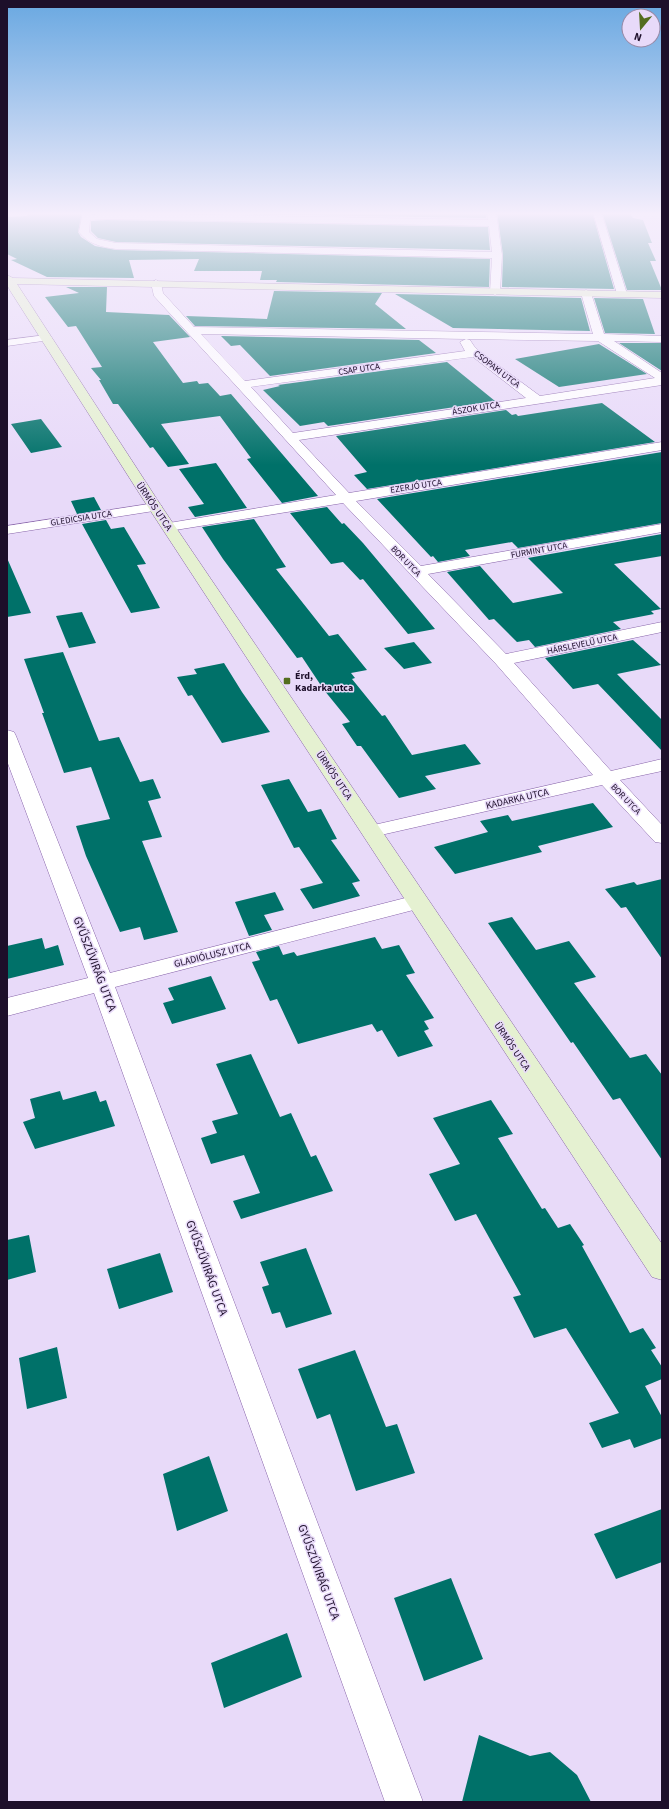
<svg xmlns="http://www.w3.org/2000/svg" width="669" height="1809" font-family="'Source Sans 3',sans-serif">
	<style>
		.building { fill: #007169 }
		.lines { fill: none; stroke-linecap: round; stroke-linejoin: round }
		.street-casing { stroke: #8764a9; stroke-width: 1 }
		.secondary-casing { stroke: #8764a9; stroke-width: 1 }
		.street { fill: #fff; fill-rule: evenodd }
		.secondary { fill: #e5f1d1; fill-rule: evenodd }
		.poi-dot { fill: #536d1f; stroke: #e8daf9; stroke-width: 1.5 }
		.labels { text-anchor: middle; stroke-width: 3; stroke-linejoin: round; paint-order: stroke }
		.far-street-label { font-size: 9px; fill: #1d0f2a; stroke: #e8daf9 }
		.street-label { font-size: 10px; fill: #1d0f2a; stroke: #e8daf9 }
		.poi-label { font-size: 10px; font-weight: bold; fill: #1d0f2a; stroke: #e8daf9; text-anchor: start }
		.near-street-label { font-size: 12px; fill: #1d0f2a; stroke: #e8daf9 }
	</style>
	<rect width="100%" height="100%" fill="#e8daf9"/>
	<path class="building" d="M29 212H82L78 232 81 237 95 246 116 250 490 259 489 287 276 282 277 280H260L262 271H194L199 259 129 260 134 278 47 277 11 260 17 259 7 254V217L27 216Z
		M114 212H487L486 218Z
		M497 212H592L614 289 502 287 503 255Z
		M602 212H629L633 218 643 220 652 243H648L656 261H650L662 290H627Z
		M106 220 488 227 490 250 116 242 98 238 91 231V221Z
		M66 287H107L106 312 169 315 190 337 153 342 183 383 197 381 199 384 208 383 220 396 231 394 318 496 282 503 247 459 251 458 220 416 161 424 189 464 168 467 153 447 150 448 118 404H113L99 380H101L91 368 102 367 76 326 68 327 45 297 79 293Z
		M274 291 382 293 375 304 406 329 195 326 186 316 267 319Z
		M395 294 581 298 590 331 453 328Z
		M594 298 643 299 655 334 605 333Z
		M221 336 419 340 436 353 270 376 240 345 231 346Z
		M619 343H662V371Z
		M599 344 647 374 559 387 515 359Z
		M447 362 495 401 328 426 324 422 300 426 263 390 280 386 278 385Z
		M602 403 655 442 367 489 354 475 367 472 336 436 506 410 512 415 516 414 518 416Z
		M41 419 62 447 31 453 11 424Z
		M662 452V523L518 548 512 542 465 550 470 556 438 562 433 556 431 557 377 499Z
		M216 463 247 508 195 517 188 507 204 504 179 469Z
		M94 497 101 510 77 514 71 501Z
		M327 507 342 524 344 523 363 543 435 629 408 634 363 579 360 580 343 562 331 564 290 513Z
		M254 519 286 567 276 569 329 636 338 634 367 670 351 673 355 678 352 679 382 716 385 715 412 755 465 744 481 764 425 776 436 789 399 798 361 746H357L342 724 350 722 324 690 302 657 297 658 223 559 202 527Z
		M106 520 111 529 124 527 146 564 137 565 160 608 131 613 82 524Z
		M662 534V556L614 564 661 609 651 611 654 614 613 622 621 629 535 647 529 640 517 642 494 619 489 620 447 572 480 566 513 603 563 593 528 558Z
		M7 558 31 613 7 617Z
		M82 612 96 643 69 648 56 616Z
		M633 640 661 665 617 674 662 720V751L598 684 573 689 545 658Z
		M414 642 432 663 404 669 384 648Z
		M63 652 99 741 119 737 140 782 153 779 161 798 148 801 162 837 142 841 178 932 144 940 140 927 120 932 86 856 76 826 110 819 91 767 64 773 42 713H44L24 659Z
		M224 663 242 692 270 732 222 743 192 695 188 696 177 677 197 674 194 669Z
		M289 779 308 812 321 809 337 839 331 840 360 881 352 883 360 896 313 909 300 889 323 883 299 847 294 848 261 785Z
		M593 803 613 827 538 846 542 852 455 874 434 847 488 832 480 821 508 815 512 821Z
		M662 879V959L626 907 621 908 605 889 634 882 637 885Z
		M275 892 284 910 264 915 272 930 249 936 235 902Z
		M512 917 536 950 569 941 596 977 574 983 630 1058 646 1054 662 1075V1160L620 1098 613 1100 573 1042 571 1043 488 923Z
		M375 937 382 949 399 945 415 973 406 975 434 1018 424 1021 429 1029 424 1031 433 1046 398 1057 382 1030 377 1032 372 1024 298 1044 277 999 270 1001 252 962 260 960 256 952 279 946 283 955 294 952 297 956Z
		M42 938 45 949 58 945 64 965 7 979V946Z
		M211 976 226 1009 172 1024 163 1003 174 1000 168 988Z
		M251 1054 280 1117 291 1113 311 1157 316 1155 333 1191 241 1219 233 1201 260 1193 244 1155 211 1164 201 1138 217 1133 212 1121 238 1114 216 1064Z
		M60 1091 63 1100 96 1091 100 1102 106 1100 115 1126 35 1149 23 1122 35 1118 30 1099Z
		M491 1100 513 1134 498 1138 542 1209 545 1208 558 1228 570 1224 584 1245 582 1246 630 1333 643 1328 656 1348 651 1350 662 1367V1379L645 1386 662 1417V1438L634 1448 630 1439 602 1448 589 1423 619 1413 566 1328 534 1338 513 1297 521 1295 476 1214 455 1221 429 1174 460 1164 433 1118Z
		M29 1235 36 1272 7 1280V1240Z
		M306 1248 332 1314 286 1328 280 1312 272 1314 262 1287 269 1285 260 1262Z
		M160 1253 173 1292 119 1309 107 1269Z
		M57 1347 67 1398 27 1409 19 1358Z
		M355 1350 386 1427 397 1424 415 1473 356 1491 330 1414 317 1419 298 1369Z
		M209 1456 228 1511 177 1531 163 1474Z
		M662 1509V1562L616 1579 594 1534Z
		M451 1578 483 1659 424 1681 394 1598Z
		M287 1633 302 1677 224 1708 211 1663Z
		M479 1735 530 1756 550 1752 577 1775 591 1802H462Z"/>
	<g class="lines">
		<defs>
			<path id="street" d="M83 212H91V215L106 213 488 220V212H496L502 255 500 292 495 295 490 292 492 258 116 249C102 247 88 244 79 232ZM106 219 489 226 492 252 116 243 97 239 89 232 90 220Z
				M593 212H601L627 294 626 296H618L617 294Z
				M156 280 161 283 163 293 194 327 593 334 581 293 586 290 591 293 604 334 662 336V342L614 341 662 373V385L299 440 349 493 662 442V450L356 501 421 566 662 524V532L428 574 506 654 662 622V632L514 663 611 771 662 759V771L620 780 662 825V843L655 842 602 785 372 837 365 835 362 831 365 827 593 775 496 664 343 503 169 531 164 530 162 527 164 524 169 523 336 495 154 296 151 283ZM201 334 466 339 460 342 465 351 245 381ZM466 339 598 341 655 378 540 396 479 351 474 346 470 340ZM473 357 526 398 293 433 251 387Z
				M46 335 50 336 52 338 50 340 7 346V340Z
				M155 503 160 504 162 507 160 510 7 534V526Z
				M7 730 14 732 16 736 110 973 417 895 425 897 428 902 425 907 115 987 423 1802H385L94 993 7 1016V998L88 978 7 761Z"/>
			<path id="secondary" d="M7 275 13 278 662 292V298L17 284 162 507 662 1244V1280L652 1277 148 507 11 292 7 285Z"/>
		</defs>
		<use href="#street" class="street-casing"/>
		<use href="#secondary" class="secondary-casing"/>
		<use href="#street" class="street"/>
		<use href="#secondary" class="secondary"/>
	</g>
	<linearGradient id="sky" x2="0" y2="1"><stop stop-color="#69a8e1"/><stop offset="0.46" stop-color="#f5eefc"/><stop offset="1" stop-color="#f5eefc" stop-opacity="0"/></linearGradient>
	<rect width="669" height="465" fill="url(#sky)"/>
	<rect class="poi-dot" x="283" y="677" width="8" height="8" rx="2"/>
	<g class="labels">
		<g class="far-street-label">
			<text transform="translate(359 369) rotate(-8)" y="3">CSAP UTCA</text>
			<text transform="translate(497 369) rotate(37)" y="3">CSOPAKI UTCA</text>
			<text transform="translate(476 408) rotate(-9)" y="3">ÁSZOK UTCA</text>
			<text transform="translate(416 486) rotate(-9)" y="3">EZERJÓ UTCA</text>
			<text transform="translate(81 518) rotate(-9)" y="3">GLEDICSIA UTCA</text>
			<text transform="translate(539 550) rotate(-10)" y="3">FURMINT UTCA</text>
			<text transform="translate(406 561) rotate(46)" y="3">BOR UTCA</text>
			<text transform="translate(582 644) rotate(-12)" y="3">HÁRSLEVELŰ UTCA</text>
			<text transform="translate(626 799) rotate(46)" y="3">BOR UTCA</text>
		</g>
		<g class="street-label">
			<text transform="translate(155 506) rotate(56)" y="4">ÜRMÖS UTCA</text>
			<text transform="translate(335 775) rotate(56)" y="4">ÜRMÖS UTCA</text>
			<text transform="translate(517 798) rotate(-13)" y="4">KADARKA UTCA</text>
			<text transform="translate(212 954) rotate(-14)" y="4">GLADIÓLUSZ UTCA</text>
			<text transform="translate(513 1046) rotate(56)" y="4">ÜRMÖS UTCA</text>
		</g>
		<g class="poi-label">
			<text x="295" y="679">Érd,<tspan x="295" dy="12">Kadarka utca</tspan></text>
		</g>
		<g class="near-street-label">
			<text transform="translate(95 964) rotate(69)" y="4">GYŰSZŰVIRÁG UTCA</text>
			<text transform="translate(207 1268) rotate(70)" y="4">GYŰSZŰVIRÁG UTCA</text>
			<text transform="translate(319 1572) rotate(70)" y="4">GYŰSZŰVIRÁG UTCA</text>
		</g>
	</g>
	<rect width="669" height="1809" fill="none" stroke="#1d0f2a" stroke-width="16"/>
	<g transform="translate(641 28) rotate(198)"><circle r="19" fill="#e8daf9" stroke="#9789a6"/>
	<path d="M0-3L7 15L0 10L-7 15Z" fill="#536d1f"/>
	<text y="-6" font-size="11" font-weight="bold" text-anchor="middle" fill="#1d0f2a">N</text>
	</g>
</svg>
